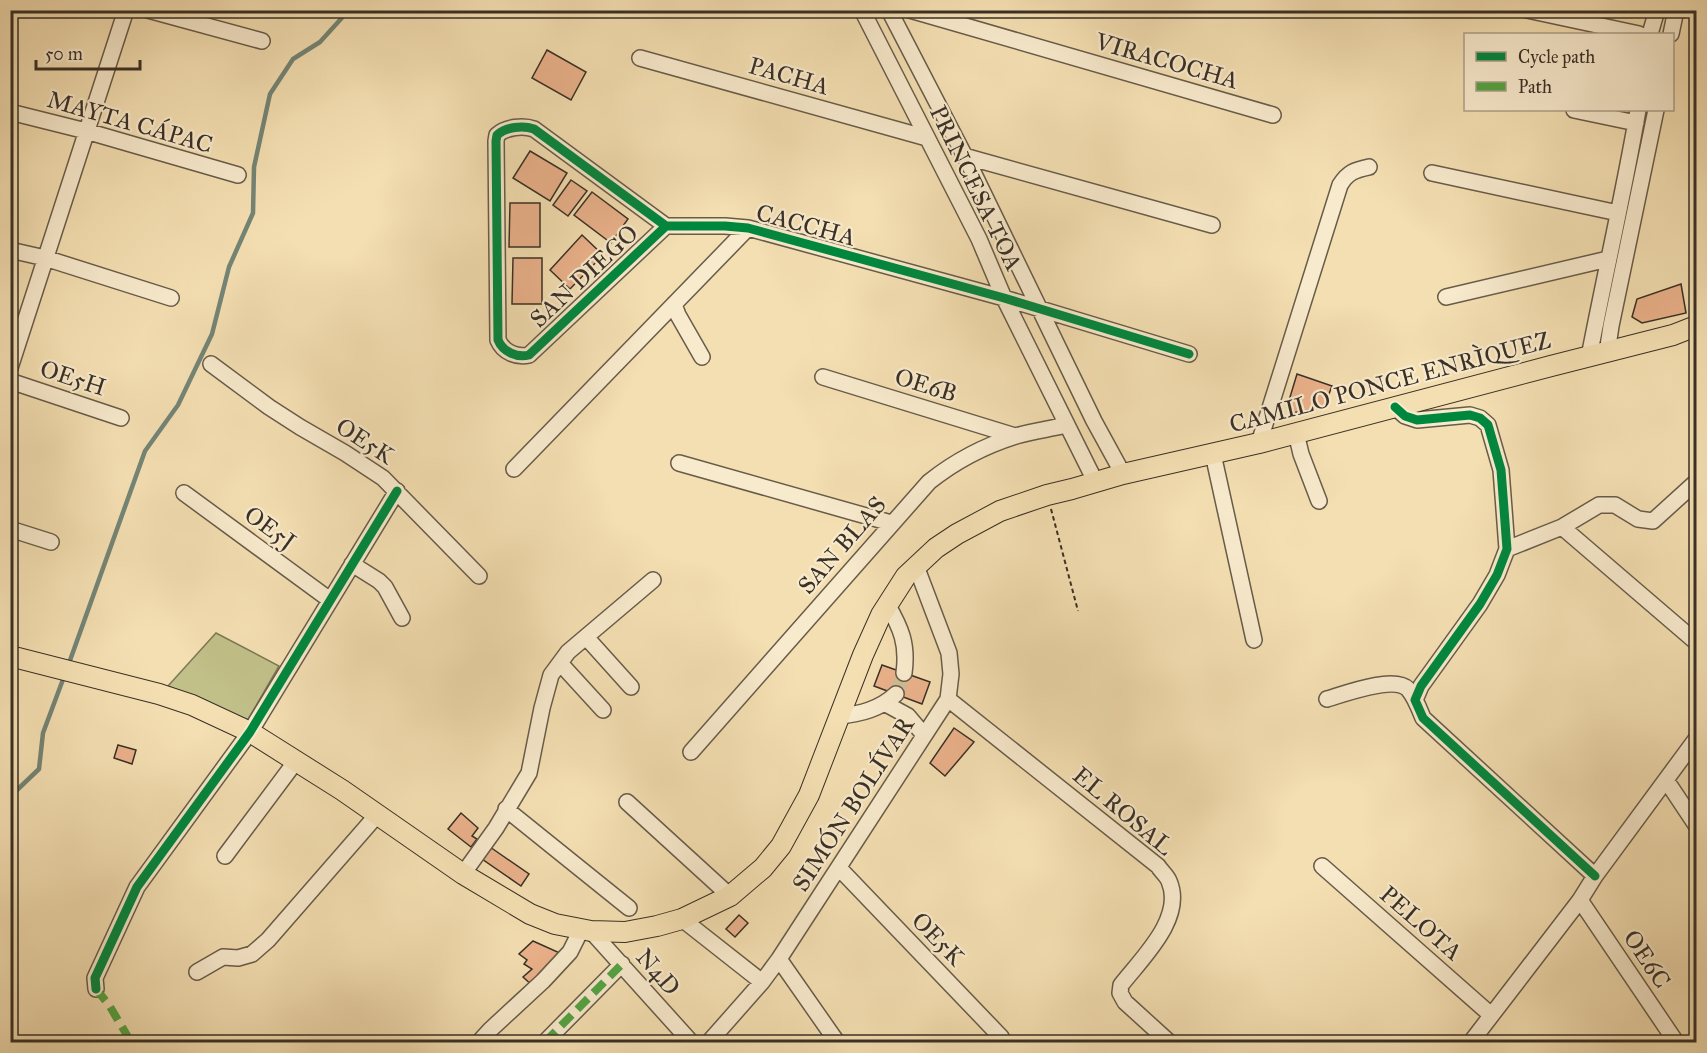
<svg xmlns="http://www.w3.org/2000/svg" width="1707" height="1053" font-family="'IM FELL Great Primer',serif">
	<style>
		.green { fill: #c1c088; stroke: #7d7857; stroke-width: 1.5 }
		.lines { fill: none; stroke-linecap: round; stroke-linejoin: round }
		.stream { stroke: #748576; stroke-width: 4.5 }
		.building { fill: #ebb28b; stroke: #393026; stroke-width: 1.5 }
		.minor-tunnel { stroke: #cfbc96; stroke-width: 15; stroke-dasharray: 15 8; stroke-linecap: butt }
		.minor-casing { stroke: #685c49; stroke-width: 18 }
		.major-casing { stroke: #393026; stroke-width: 22 }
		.path { stroke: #393026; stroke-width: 2; stroke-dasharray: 4.5 3; stroke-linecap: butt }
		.minor { stroke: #f8eacd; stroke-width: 15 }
		.major { stroke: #f4dfb2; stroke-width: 20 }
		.quiet { stroke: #53a442; stroke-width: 8; stroke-dasharray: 15 8; stroke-linecap: butt }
		.cycleway-casing { stroke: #f8eacd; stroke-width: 13 }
		.cycleway { stroke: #00873e; stroke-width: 9 }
		.labels { text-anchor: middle; stroke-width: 4.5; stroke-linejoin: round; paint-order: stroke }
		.street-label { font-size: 24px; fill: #393026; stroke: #f8eacd }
	</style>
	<rect width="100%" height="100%" fill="#f4dfb2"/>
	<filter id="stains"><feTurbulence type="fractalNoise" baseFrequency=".00333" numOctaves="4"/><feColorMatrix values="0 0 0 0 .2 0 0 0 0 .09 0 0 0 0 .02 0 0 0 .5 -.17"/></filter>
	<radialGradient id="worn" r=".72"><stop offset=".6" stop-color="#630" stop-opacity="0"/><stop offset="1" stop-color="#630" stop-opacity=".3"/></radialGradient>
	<path class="green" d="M216 633 279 666 246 723 168 686Z"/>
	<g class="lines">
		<path class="stream" d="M68 666 145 451 178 405 212 334 229 267 253 213 254 167 270 94 293 59 320 42 349 10
			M10 802 16 791 39 769 43 733 65 674"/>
	</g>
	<path class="building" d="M547 50 586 72 571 100 532 78Z
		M530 151 567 173 550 201 513 178Z
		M571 180 587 191 568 216 553 205Z
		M592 192 628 219 611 243 574 215Z
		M510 203H540V247H509Z
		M582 235 603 255 570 289 550 270Z
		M513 258H542V304H512Z
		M1681 284 1686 313 1642 323 1632 317 1637 299Z
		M1297 374 1332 386 1324 407 1292 413 1287 407Z
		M882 665 930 682 922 704 874 686Z
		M954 728 974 742 945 776 930 763Z
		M118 745 136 750 132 764 114 758Z
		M461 813 478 828 472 836 477 839 471 847 448 829Z
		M490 847 529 874 521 886 482 859Z
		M739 915 748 923 735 937 726 929Z
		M533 941 562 954 534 987 523 977 532 969 524 964 527 960 519 954Z"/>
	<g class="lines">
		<path class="minor-tunnel" d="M896 694 904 673"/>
		<defs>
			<path id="minor" d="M148 10 262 41
				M862 10 979 239 1004 298 1096 483
				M889 10 974 174 1094 421 1123 474
				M910 10 1273 115
				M1527 10 1639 34
				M1650 34 1657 10
				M1671 34 1676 10
				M640 58 927 138
				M1574 110 1636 123
				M10 112 86 131 238 175
				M964 156 1212 225
				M1432 173 1618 213
				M666 226 529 355C517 358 503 352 498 340L496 141 497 135C506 127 523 125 534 129L666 226H725L748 228 1004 298 1189 354
				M10 250 45 258 171 298
				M1446 297 1608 259
				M674 304 678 315 702 357
				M1607 353 1611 326 1656 110
				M1589 357C1605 274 1624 192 1638 110
				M211 364 269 407 300 427 345 453 383 478 479 576
				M10 368 126 10
				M823 377 1015 436
				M10 381 121 418
				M1395 407 1405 416 1417 420 1470 415 1480 418 1488 425 1501 470 1504 509 1507 549 1497 575 1480 604 1421 686 1415 700
				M1296 433 1301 454 1319 501
				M1259 443 1340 185C1348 172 1355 170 1369 167
				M1213 454 1254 640
				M679 463 891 523
				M514 469 748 228
				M184 493 330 600
				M1562 527 1696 642
				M10 529 51 542
				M1507 549 1562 527 1599 505H1615L1638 519 1653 521 1696 482
				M352 564 379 581 385 587 402 618
				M887 604C901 628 908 644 904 673
				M586 637 631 687
				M560 663 603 710
				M948 699 1158 866C1161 871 1167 876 1169 881 1185 918 1142 958 1121 985L1120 993 1125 1002 1169 1042
				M1327 699C1344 694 1394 675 1408 689 1415 697 1419 708 1423 718L1595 876
				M886 704 908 716 924 735
				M839 716C861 714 880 709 896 694
				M691 752 929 482C954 462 984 446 1016 436 1032 431 1050 429 1066 425
				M1666 780 1696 825
				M627 802 730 896
				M506 809 629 908
				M225 856 296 761
				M1322 866 1491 1015
				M839 868 1001 1037 1003 1042
				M463 874 496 828 529 773 542 708 551 675 568 652 653 580
				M1580 900 1676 1042
				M682 919 762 982
				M591 931 691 1042
				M779 959 837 1042
				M197 972 223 957 238 958 252 954 268 940 377 815
				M96 989 95 978 137 887 250 732 397 491
				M479 1042 490 1030 543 981 570 952 581 930
				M545 1042 622 964
				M709 1042 762 982 779 959 948 699 951 674 949 653 916 566
				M1471 1042 1580 900 1595 876 1696 739"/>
			<path id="major" d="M10 656 159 694 192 705 250 732 342 790 463 874 530 914 555 924 591 931 625 932 657 926 682 919 730 896 763 868 781 846 809 795 863 655 881 615 906 576 936 548 957 534 1000 511 1047 495 1072 489 1123 474 1259 443 1551 366 1673 335 1696 326"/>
		</defs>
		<use href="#minor" class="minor-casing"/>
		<use href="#major" class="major-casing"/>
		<path class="path" d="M1051 509 1078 611"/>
		<use href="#minor" class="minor"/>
		<use href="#major" class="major"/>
		<path class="quiet" d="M96 989 109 1005 131 1042
			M545 1042 622 964"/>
		<defs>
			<path id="cycleway" d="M666 226 529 355C517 358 503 352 498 340L496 141 497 135C506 127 523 125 534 129L666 226H725L748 228 1004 298 1189 354
				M1395 407 1405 416 1417 420 1470 415 1480 418 1488 425 1501 470 1504 509 1507 549 1497 575 1480 604 1421 686 1415 700 1423 718 1595 876
				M96 989 95 978 137 887 250 732 397 491"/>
		</defs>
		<use href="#cycleway" class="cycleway-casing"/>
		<use href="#cycleway" class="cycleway"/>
	</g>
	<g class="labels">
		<g class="street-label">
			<text transform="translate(1167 61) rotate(16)" y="8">VIRACOCHA</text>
			<text transform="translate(789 76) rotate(16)" y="8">PACHA</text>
			<text transform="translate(130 122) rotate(16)" y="8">MAYTA CÁPAC</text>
			<text transform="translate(976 188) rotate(64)" y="8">PRINCESA TOA</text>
			<text transform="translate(806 225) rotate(15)" y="8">CACCHA</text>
			<text transform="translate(584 276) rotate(-43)" y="8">SAN DIEGO</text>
			<text transform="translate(73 378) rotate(18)" y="8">OE5H</text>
			<text transform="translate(1390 382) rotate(-15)" y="8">CAMILO PONCE ENRÌQUEZ</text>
			<text transform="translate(926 385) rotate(17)" y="8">OE6B</text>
			<text transform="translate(365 441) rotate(33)" y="8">OE5K</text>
			<text transform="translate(270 528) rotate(36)" y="8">OE5J</text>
			<text transform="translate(842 545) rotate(-49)" y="8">SAN BLAS</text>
			<text transform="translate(853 804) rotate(-57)" y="8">SIMÓN BOLÍVAR</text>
			<text transform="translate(1123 811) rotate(40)" y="8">EL ROSAL</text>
			<text transform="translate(1421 923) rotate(41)" y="8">PELOTA</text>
			<text transform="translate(938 939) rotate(46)" y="8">OE5K</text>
			<text transform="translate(1647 959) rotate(56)" y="8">OE6C</text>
			<text transform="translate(658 972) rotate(49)" y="8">N4D</text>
		</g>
	</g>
	<rect width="1707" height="1053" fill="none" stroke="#f4dfb2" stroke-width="36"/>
	<rect x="12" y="12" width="1683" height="1029" fill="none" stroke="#393026" stroke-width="3"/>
	<rect x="18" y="18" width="1671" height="1017" fill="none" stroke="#393026" stroke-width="1.5"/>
	<rect x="1464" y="33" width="210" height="78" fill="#f8eacd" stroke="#aca08a" stroke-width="1.5"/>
	<rect x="1476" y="52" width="30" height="9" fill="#00873e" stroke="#aca08a" stroke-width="1.5"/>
	<text x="1518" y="63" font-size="18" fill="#393026">Cycle path</text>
	<rect x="1476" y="82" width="30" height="9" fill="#53a442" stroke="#aca08a" stroke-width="1.5"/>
	<text x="1518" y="93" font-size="18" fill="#393026">Path</text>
	<path d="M36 60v9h104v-9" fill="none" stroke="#393026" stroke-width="3"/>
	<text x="45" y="60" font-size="18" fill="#393026" stroke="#f8eacd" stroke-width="4.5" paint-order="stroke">50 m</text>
	<rect width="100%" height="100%" filter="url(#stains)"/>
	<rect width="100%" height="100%" fill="url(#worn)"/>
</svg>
